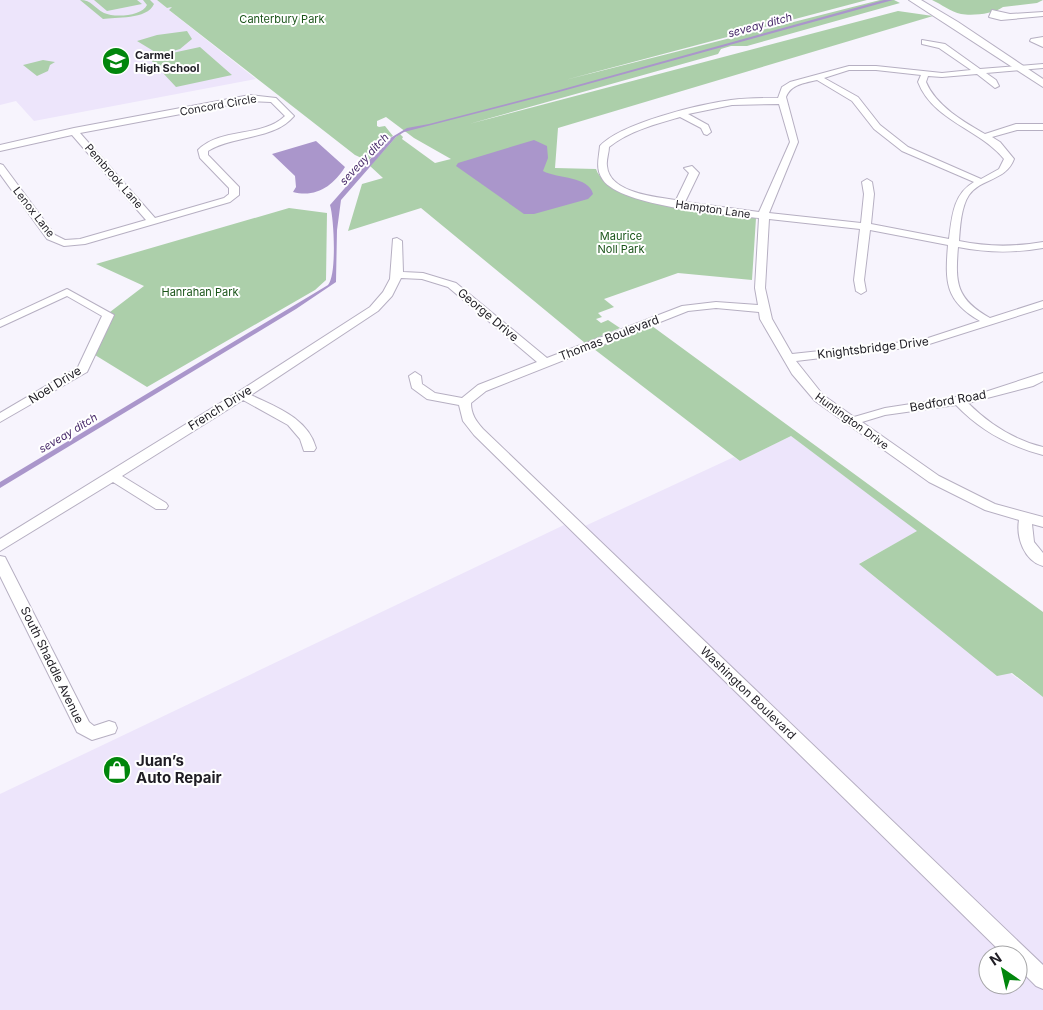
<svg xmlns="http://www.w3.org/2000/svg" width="1043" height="1010" font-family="Inter,sans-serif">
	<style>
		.built { fill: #ede5fb; fill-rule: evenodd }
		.green { fill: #accfaa }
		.water { fill: #aa96cb }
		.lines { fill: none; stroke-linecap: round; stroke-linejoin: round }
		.minor-casing { stroke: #b6afc2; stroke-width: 2 }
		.major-casing { stroke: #b6afc2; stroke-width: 2 }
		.minor { fill: #fff; fill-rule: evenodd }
		.major { fill: #fff; fill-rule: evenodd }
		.labels { text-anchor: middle; stroke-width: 4; stroke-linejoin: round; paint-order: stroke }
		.far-park-label { font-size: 11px; fill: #1a5419; stroke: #fff }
		.far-water-label { font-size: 11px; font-style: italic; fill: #492b6b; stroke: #fff }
		.far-poi-label { font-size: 11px; font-weight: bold; fill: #1f1d24; stroke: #fff; text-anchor: start }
		.far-street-label { font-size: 11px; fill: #1f1d24; stroke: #fff }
		.street-label { font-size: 12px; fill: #1f1d24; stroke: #fff }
		.near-poi-label { font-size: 15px; font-weight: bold; fill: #1f1d24; stroke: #fff; text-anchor: start }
	</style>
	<rect width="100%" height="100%" fill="#f7f4fd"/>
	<path class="built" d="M0 0H157L167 8 172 7 174 8 170 11 256 79 34 121 16 101 0 105Z
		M791 436 918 531 860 563 1043 697V1010H0V794L564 525 572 532 734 457 740 461ZM988 955H1018V985H988Z"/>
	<path class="green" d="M80 0C92 0 94 8 104 13 115 18 142 16 147 5L143 0H150L154 4C147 20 115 17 103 19Z
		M94 0H137L142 4 107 11Z
		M157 0H867L565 80 880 0H894L900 3 747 46H731L721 49 718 54 469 124 898 11 933 16 558 128 555 168 596 169C609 206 720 212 756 218L752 280 678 273 604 299 614 307 598 313 602 317 596 319 601 323 608 320 620 328 585 343 421 208 348 231 362 184 383 178 370 166 396 137 400 134 403 137 402 139 435 163 451 159 414 138 386 117 377 121V126L379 127 385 126 393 136 391 137 385 133 382 134 388 139 368 161 355 155 169 10 172 7 167 8Z
		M932 0H1043L1037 3 1003 7C994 14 972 16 961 14 951 12 941 4 932 0Z
		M187 31 192 39 180 49 160 55 137 41 157 35Z
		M200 47 232 75 176 87 149 58Z
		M43 60 55 62 50 65 48 71 37 76 23 65Z
		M289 208 327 213 326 280 315 290 147 387 95 355 111 314 110 312 144 286 96 264Z
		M652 326 1043 612V697L1012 673 997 676 859 564 917 531 791 436 740 461 594 349Z"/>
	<path class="water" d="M884 0H893L559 92 404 132 396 137 341 200 337 230 336 282 296 309 0 488V482L328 285C337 275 334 218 330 205L387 140 407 128 429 124 556 91Z
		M534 140 547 146 548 158 543 171C558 179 589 176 593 194L588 199 534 214H524L456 166 458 163Z
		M316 141 345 167C333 186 316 198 293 192L296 187 295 176 272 154Z"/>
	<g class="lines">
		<defs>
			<path id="minor" d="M992 10 1010 14 1043 12V16L1001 20 989 17Z
				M1043 37V47L1030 41 1031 39Z
				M922 40 945 44 980 69 1043 64V68L986 73 996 80 999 86 995 88 977 74 942 77 928 76 926 82C936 106 964 122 985 134L1016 124H1043V130H1017L992 137 1000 142 1014 159C1006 181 981 178 969 195 961 207 960 227 959 241 988 247 1014 247 1043 242V248C1014 253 988 253 958 247 955 283 956 299 990 318L1043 301V308L923 346 796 361 823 395 854 417 885 408 982 393 1043 373V381L1033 386 968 403C989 424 1014 440 1043 447V455C1009 446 981 431 956 405L885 415 862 422 939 476 995 504 1043 517V527L1032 524 1034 542 1043 553V566C1024 561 1016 537 1019 520L985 510 929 482 815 401 792 374 760 319 759 312 716 308 688 311 486 391 471 403C471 414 476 421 483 429L1043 965V989L1036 986 1018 968V955H1004L474 435 463 421 459 405 427 399 412 388 409 376 415 372 421 376 422 384 435 393 462 398 478 385 537 362 448 287 422 279 401 278 392 296 378 311 251 395C276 407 308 418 316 448L314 451H304L300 439 288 425 243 400 122 476 166 503 168 506 166 509H156L113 482 0 551V539L238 392 370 307 383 292 390 279 393 239 397 238 402 241 403 272 423 273 456 283 547 358 682 306 716 302 758 305 755 288 759 218C726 215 621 206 603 180 595 169 599 158 600 146 621 123 700 104 731 100 747 98 763 98 778 98L782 87 790 82 849 66H876L942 73 971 70 939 48 922 44ZM849 70H876L921 75 918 82C933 121 980 129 1004 159L999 169 981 179 908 147 880 125 858 97 824 78ZM817 80 852 101 874 129 902 151 974 182C953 194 952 217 949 239L871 224 874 194 872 182 867 179 862 182 864 194 861 223 769 213 798 142 786 97C791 84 805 83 817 80ZM779 104 790 142 759 212 685 202 699 173 692 166 684 168 689 173 676 200C656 197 609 193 607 166 606 160 609 153 609 147 629 131 656 124 680 117L701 128 704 134 707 135 711 132 708 125 688 114 732 105ZM769 219 860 229 854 280 856 291 861 294 866 291 864 280 870 230 948 245C945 282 945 301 980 321L922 340 792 354 772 319 765 288Z
				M250 95 276 98 294 116C274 140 234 135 208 151V155L239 187V195L230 202 85 244 64 246 47 239 0 174V164L3 165 55 235 65 240 80 239 146 220 72 135 0 151V145L74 128ZM250 101 271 102 285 116C262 138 221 127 198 150L200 158 229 188V194L224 198 155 218 80 133Z
				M67 289 114 315 87 372 0 422V413L78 367 102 316 67 296 0 327V320Z
				M0 556 5 557 7 561 89 722 94 726 109 721 115 723 117 728 115 733 92 740 77 732 0 576Z"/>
			<path id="major" d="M909 0H921L958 22 1043 79V87Z"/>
		</defs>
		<use href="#minor" class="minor-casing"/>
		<use href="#major" class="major-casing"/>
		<use href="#minor" class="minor"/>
		<use href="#major" class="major"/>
	</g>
	<defs>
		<symbol id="school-disc" viewBox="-11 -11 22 22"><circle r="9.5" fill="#01860c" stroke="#fff"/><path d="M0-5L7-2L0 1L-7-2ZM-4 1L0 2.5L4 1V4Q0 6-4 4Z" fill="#fff"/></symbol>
		<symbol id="shop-disc" viewBox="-11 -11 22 22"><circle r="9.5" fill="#01860c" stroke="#fff"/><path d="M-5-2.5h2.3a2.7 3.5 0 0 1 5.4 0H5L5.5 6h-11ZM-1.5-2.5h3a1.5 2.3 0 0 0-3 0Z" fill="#fff"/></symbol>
	</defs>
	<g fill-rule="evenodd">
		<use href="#school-disc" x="100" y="45" width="32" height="32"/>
		<use href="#shop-disc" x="101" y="754" width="32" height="32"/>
	</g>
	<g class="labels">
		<g class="far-park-label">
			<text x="282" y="23">Canterbury Park</text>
			<text x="621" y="240">Maurice<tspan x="621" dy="13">Noll Park</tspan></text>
			<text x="200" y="296">Hanrahan Park</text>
		</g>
		<g class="far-water-label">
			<text transform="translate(760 25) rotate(-15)" y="4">seveay ditch</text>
			<text transform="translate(364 159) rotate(-47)" y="4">seveay ditch</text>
			<text transform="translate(68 433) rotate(-31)" y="4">seveay ditch</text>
		</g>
		<g class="far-poi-label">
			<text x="135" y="59">Carmel<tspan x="135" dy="13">High School</tspan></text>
		</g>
		<g class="far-street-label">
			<text transform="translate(218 105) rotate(-10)" y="4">Concord Circle</text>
			<text transform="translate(114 176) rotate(49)" y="4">Pembrook Lane</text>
			<text transform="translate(713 209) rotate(8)" y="4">Hampton Lane</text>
			<text transform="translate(34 212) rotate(52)" y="4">Lenox Lane</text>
			<text transform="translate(852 421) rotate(36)" y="4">Huntington Drive</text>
		</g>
		<g class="street-label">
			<text transform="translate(488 315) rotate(40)" y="4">George Drive</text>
			<text transform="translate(609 338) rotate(-21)" y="4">Thomas Boulevard</text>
			<text transform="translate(873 348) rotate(-7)" y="4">Knightsbridge Drive</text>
			<text transform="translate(55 385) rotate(-32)" y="4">Noel Drive</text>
			<text transform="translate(948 401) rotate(-10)" y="4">Bedford Road</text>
			<text transform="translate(220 408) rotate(-32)" y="4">French Drive</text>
			<text transform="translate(52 665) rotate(64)" y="4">South Shaddle Avenue</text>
			<text transform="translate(748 693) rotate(44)" y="4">Washington Boulevard</text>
		</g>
		<g class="near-poi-label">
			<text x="136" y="766">Juan’s<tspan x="136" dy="17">Auto Repair</tspan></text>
		</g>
	</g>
	<g transform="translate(1003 970) rotate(326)"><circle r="24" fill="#ffffff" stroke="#a5a5a7"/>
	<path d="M0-4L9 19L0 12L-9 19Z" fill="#01860c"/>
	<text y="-8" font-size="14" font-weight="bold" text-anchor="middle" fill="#1f1d24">N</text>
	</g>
</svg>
